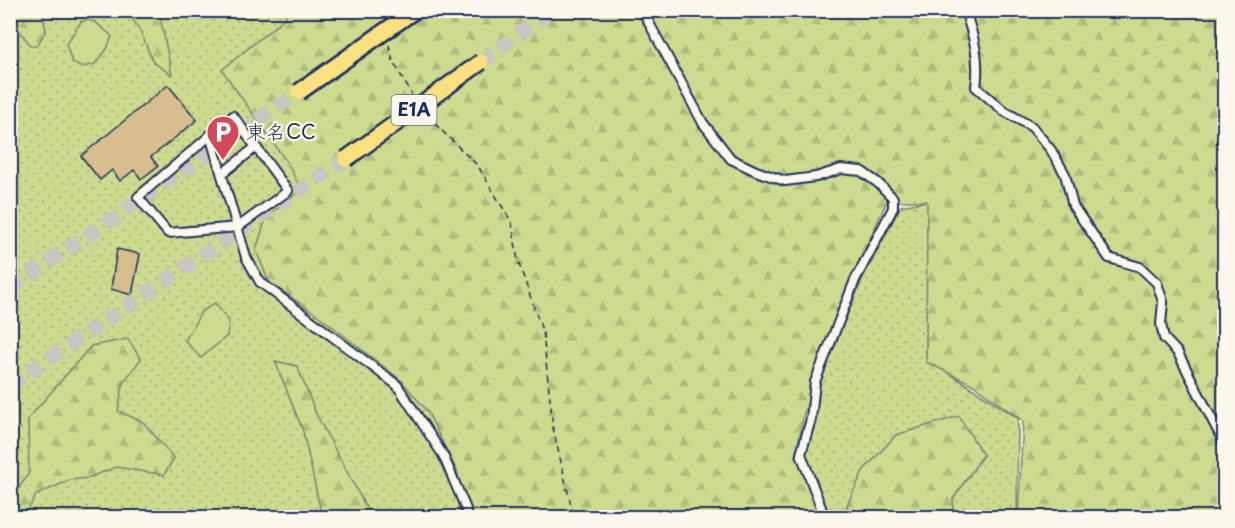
<svg xmlns="http://www.w3.org/2000/svg" width="1235" height="528" font-family="'Playpen Sans','Klee One',sans-serif">
	<style>
		.green { fill: url(#green-dots); stroke: #748576; stroke-width: 1.5 }
		.forest { fill: url(#forest-firs); stroke: #748576; stroke-width: 1.5 }
		.pitch { fill: #ccdb8f; stroke: #748576; stroke-width: 1.5 }
		.building { fill: #d8bd8e; stroke: #1b2f5e; stroke-width: 1.5 }
		.lines { fill: none; stroke-linecap: round; stroke-linejoin: round }
		.highway-tunnel { stroke: #c9c5c0; stroke-width: 15; stroke-dasharray: 15 8; stroke-linecap: butt }
		.street-casing { stroke: #1b2f5e; stroke-width: 12 }
		.path { stroke: #1b2f5e; stroke-width: 1.5; stroke-dasharray: 6 4.5; stroke-linecap: butt }
		.street { stroke: #fbf7ec; stroke-width: 8 }
		.highway-bridge-casing { stroke: #1b2f5e; stroke-width: 20; stroke-linecap: butt }
		.highway-bridge { stroke: #fae180; stroke-width: 15 }
		.labels { text-anchor: middle; stroke-width: 4.5; stroke-linejoin: round; paint-order: stroke }
		.shield { fill: #fbf7ec; stroke: #5e6b89; stroke-width: 1.5 }
		.shield-label { font-size: 18px; font-weight: bold; fill: #1b2f5e }
		.poi-label { font-size: 20px; fill: #1b2f5e; stroke: #fbf7ec; text-anchor: start }
	</style>
	<defs>
		<pattern id="green-dots" width="8" height="8" patternUnits="userSpaceOnUse" patternTransform="scale(1.5)"><rect width="8" height="8" fill="#ccdb8f"/><path d="M2 2h.1M6 6h.1" fill="none" stroke="#afbc7e" stroke-width="1.8" stroke-linecap="round"/></pattern>
		<pattern id="forest-firs" width="22" height="20" patternUnits="userSpaceOnUse" patternTransform="scale(1.5)"><rect width="22" height="20" fill="#ccdb8f"/><path d="M5 1l3.5 6h-7zM16 11l3.5 6h-7z" fill="#afbc7e"/></pattern>
	</defs>
	<rect width="100%" height="100%" fill="#f4ebd9"/>
	<filter id="ink" filterUnits="userSpaceOnUse"><feTurbulence type="fractalNoise" baseFrequency=".0167" numOctaves="2"/><feDisplacementMap in="SourceGraphic" scale="12" xChannelSelector="R" yChannelSelector="G"/><feConvolveMatrix kernelMatrix="1 2 1 2 8 2 1 2 1" color-interpolation-filters="sRGB"/></filter>
	<g filter="url(#ink)">
		<path class="green" d="M10 11H285L455 457 459 517H11Z
			M928 201 926 358 1018 418 1017 517H953V499L983 455 847 505 849 517H824L806 455 821 377 863 278 901 206Z"/>
		<path class="forest" d="M11 10 42 11 46 30 37 46H31L11 20Z
			M127 11H159L172 75 153 62 140 30Z
			M285 11H1224V517H1018L1023 421 972 384 926 362 927 201H887L845 294 804 413 796 455 823 517H468L457 471 427 411 402 381 319 316 269 282 256 250 266 218 301 190 288 164 222 70 286 17Z
			M128 339 141 359 123 383 118 411 143 422 174 458 164 475 116 467 88 478 70 480 36 495 24 517H11V500L29 473 28 419 91 346Z
			M275 361 297 366 317 416 369 513 366 517H322L303 431Z
			M959 416 983 455 953 499V517H849L847 505 863 471 896 435Z"/>
		<path class="pitch" d="M87 20 95 22 112 36 107 49 94 65 80 67 72 62 66 44 81 22Z
			M215 303 229 321 227 336 201 358 185 341 201 312Z"/>
		<path class="building" d="M168 85 197 120 151 157 158 166 141 179 134 170 120 181 112 170 100 180 81 156Z
			M117 249 140 254 132 295 111 289Z"/>
		<g class="lines">
			<path class="highway-tunnel" d="M481 62 552 10
				M10 288 299 92
				M10 385 346 159"/>
			<defs>
				<path id="street" d="M642 10 703 123 731 159 756 171 785 181 816 177 841 169 861 171 878 183 893 198V208L855 280 815 382 811 419 801 454 825 518
					M965 10C974 38 980 58 976 87L1004 111 1032 127 1051 150 1065 174 1073 206 1109 258 1140 267 1157 283 1163 302 1161 324 1164 338 1178 353 1224 443
					M210 135 246 257 260 282 397 385 443 455 466 509V518
					M223 173 256 147 288 191 238 227 168 233 138 197 233 116 256 147"/>
			</defs>
			<use href="#street" class="street-casing"/>
			<path class="path" d="M386 10V17
				M1212 10 1224 20
				M389 45 393 61 412 95
				M427 116 478 166 512 223 518 261 543 333 553 428 574 518"/>
			<use href="#street" class="street"/>
			<defs>
				<path id="highway-bridge" d="M299 92 415 10
					M346 159 481 62"/>
			</defs>
			<use href="#highway-bridge" class="highway-bridge-casing"/>
			<use href="#highway-bridge" class="highway-bridge"/>
		</g>
	</g>
	<defs>
		<symbol id="parking-pin" viewBox="-11 -11 22 30"><path d="M0 17L-7.5 6A9.5 9.5 0 1 1 7.5 6Z" fill="#d1495b" stroke="#fbf7ec"/><path d="M-3.5-5.5H1a3.5 3.5 0 0 1 0 7H-1V5.5H-3.5ZM-1-3.4V-.6H.8a1.4 1.4 0 0 0 0-2.8Z" fill="#fff"/></symbol>
	</defs>
	<g fill-rule="evenodd">
		<use href="#parking-pin" x="204" y="113" width="38" height="52"/>
	</g>
	<g class="labels">
		<rect class="shield" x="391.5" y="95" width="45" height="30" rx="4.5"/>
		<g class="shield-label">
			<text x="414" y="116">E1A</text>
		</g>
		<g class="poi-label">
			<text x="246" y="139">東名CC</text>
		</g>
	</g>
	<rect width="1235" height="528" fill="none" stroke="#fbf7ec" stroke-width="36"/>
	<rect x="18" y="18" width="1199" height="492" fill="none" stroke="#1b2f5e" stroke-width="2" filter="url(#ink)"/>
</svg>
